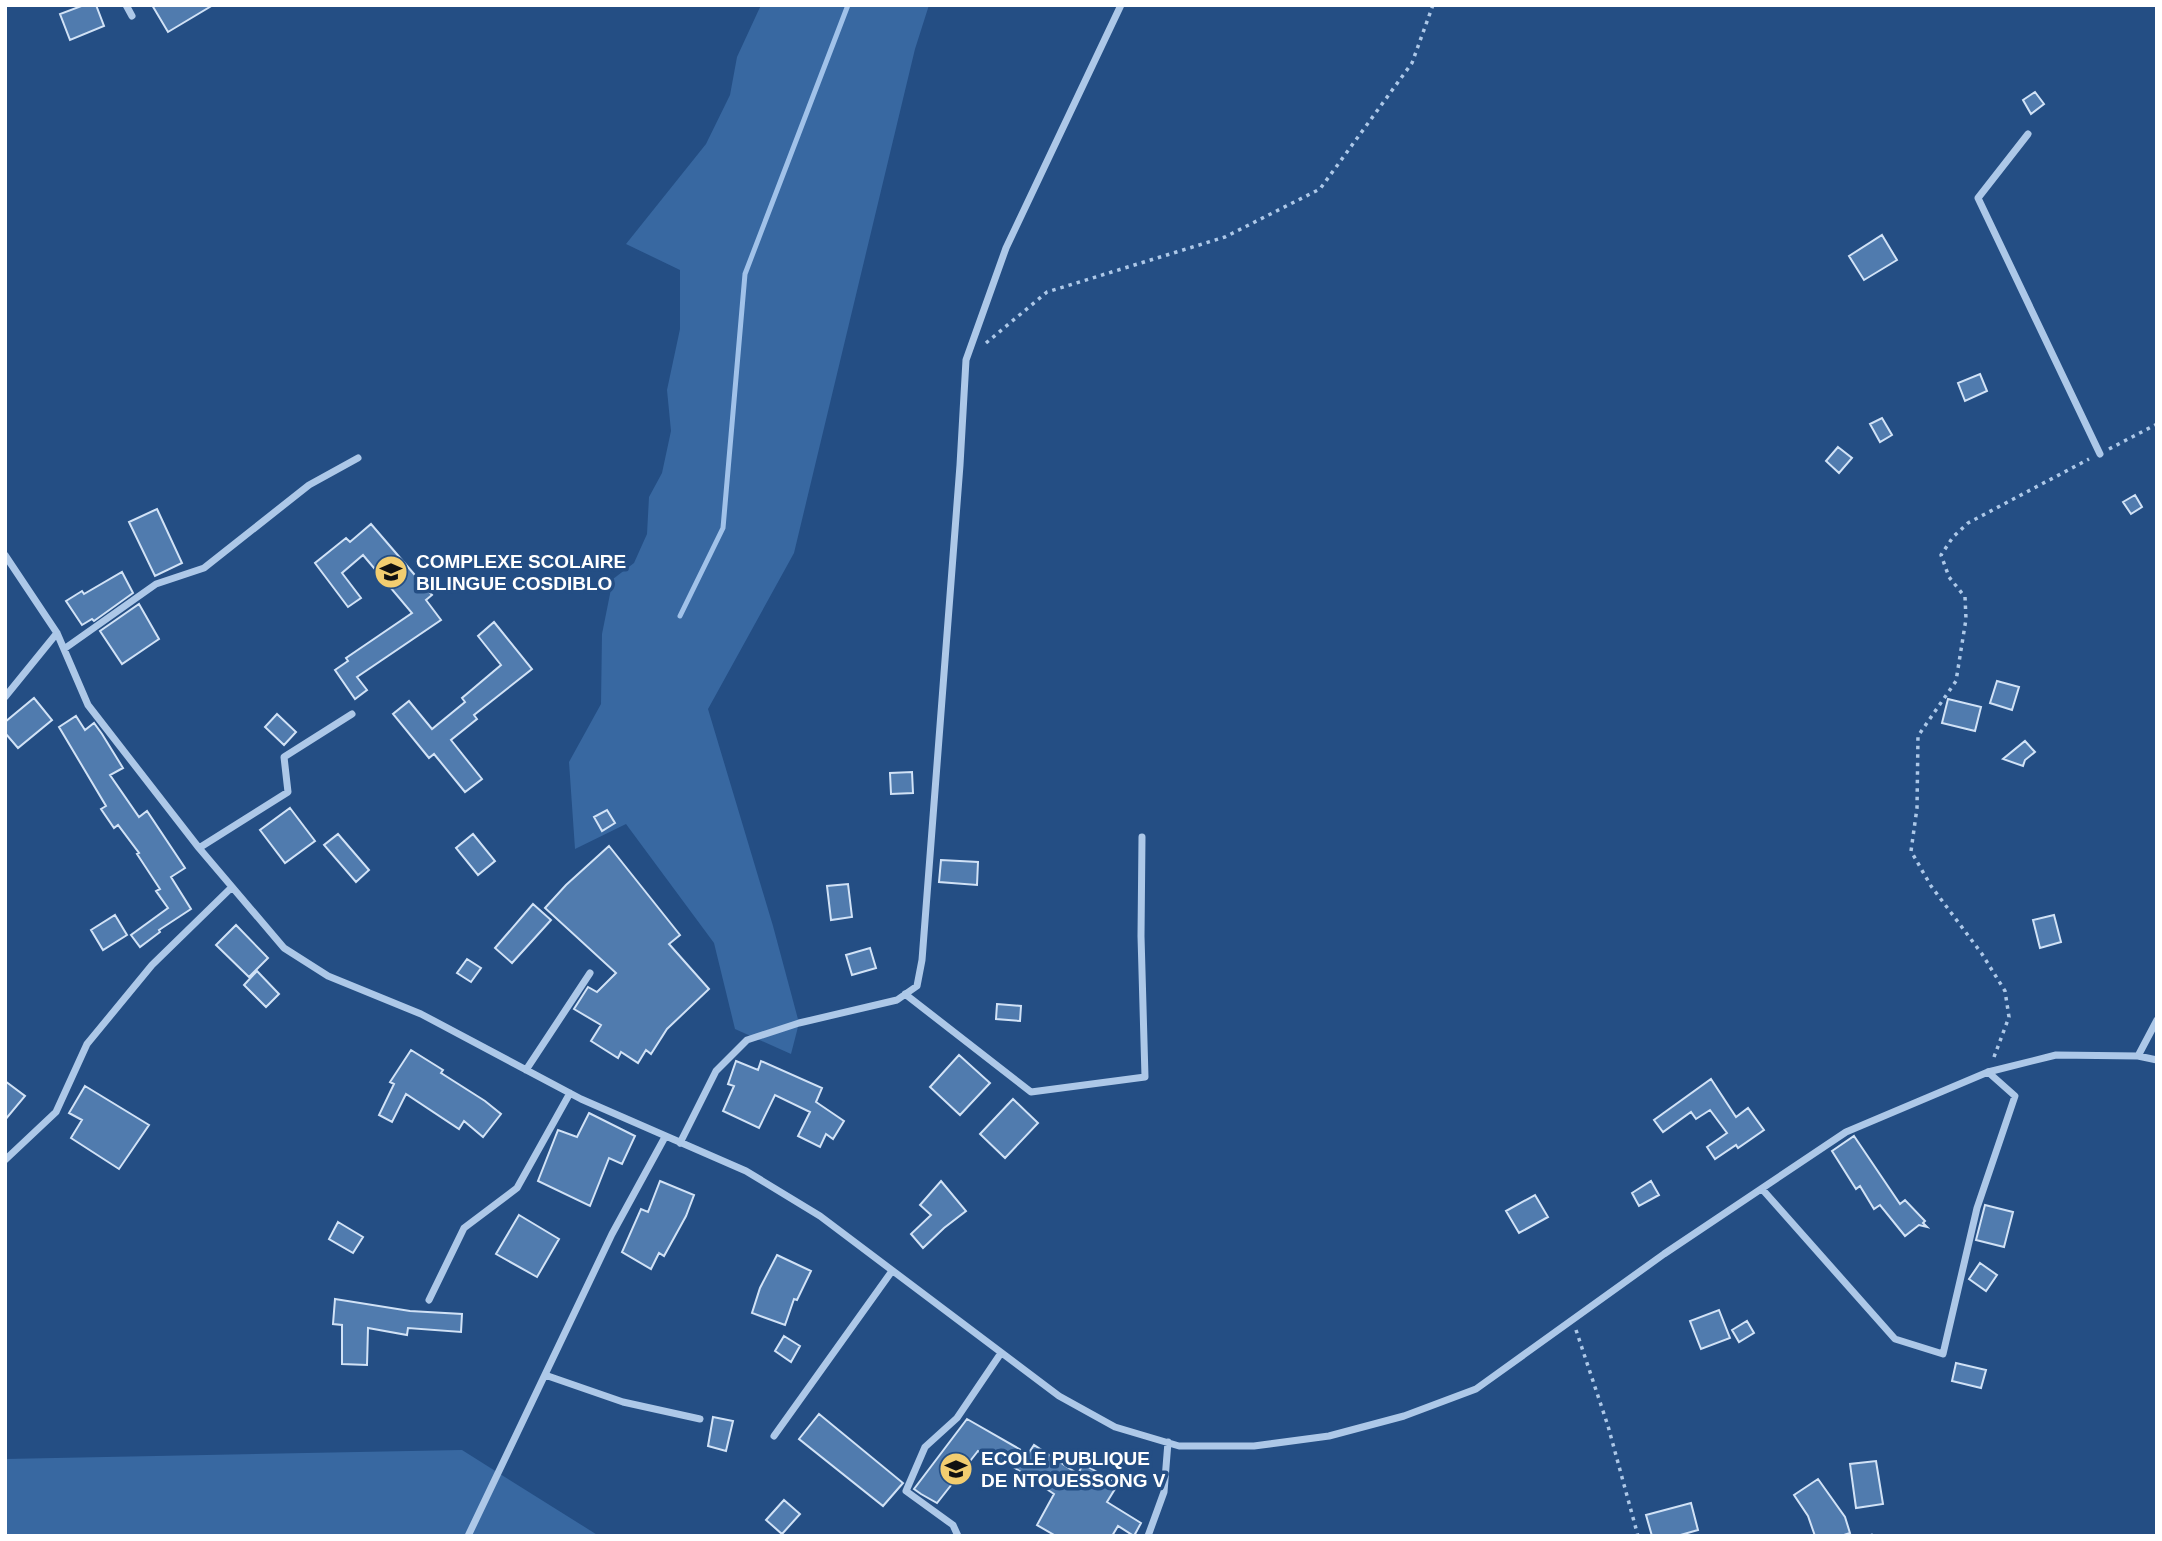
<svg xmlns="http://www.w3.org/2000/svg" width="2162" height="1541" font-family="Helvetica,sans-serif">
	<style>
		.green { fill: #3868a1 }
		.lines { fill: none; stroke-linecap: round; stroke-linejoin: round }
		.stream { stroke: #a1c2e9; stroke-width: 5 }
		.building { fill: #507bae; stroke: #d1e2f6; stroke-width: 2 }
		.path { stroke: #adc8e8; stroke-width: 3.5; stroke-dasharray: 3.5 5; stroke-linecap: butt }
		.minor { stroke: #adc8e8; stroke-width: 7 }
		.labels { text-anchor: middle; stroke-width: 7; stroke-linejoin: round; paint-order: stroke }
		.poi-label { font-size: 19px; font-weight: bold; fill: #fff; stroke: #244e84; text-anchor: start }
	</style>
	<rect width="100%" height="100%" fill="#244e84"/>
	<path class="green" d="M761 5H929L915 49 794 553 708 709 773 926 799 1023 791 1054 735 1029 714 943 626 824 575 849 569 762 601 704 602 634 613 579 634 563 647 534 649 497 662 473 671 431 667 390 680 329V270L626 244 706 144 730 95 737 57Z
		M462 1450 599 1536H5V1459Z"/>
	<g class="lines">
		<path class="stream" d="M680 616 723 528 745 274 848 5"/>
	</g>
	<path class="building" d="M84 5H96L104 26 70 40 60 14Z
		M152 5H213L168 32Z
		M2035 92 2044 104 2031 114 2023 100Z
		M1882 235 1897 260 1864 280 1849 256Z
		M1980 374 1987 391 1965 401 1958 383Z
		M1882 418 1892 435 1880 442 1870 424Z
		M1838 447 1852 458 1839 473 1826 461Z
		M2135 495 2142 507 2131 514 2123 502Z
		M157 509 182 563 155 576 129 522Z
		M371 524 432 595 426 600 441 620 357 677 367 690 355 699 335 670 348 661 346 658 412 613 363 555 342 573 361 598 348 607 315 563 346 538 350 542Z
		M122 572 133 593 94 621 92 619 82 625 66 601 82 591 84 594Z
		M139 604 159 639 122 664 100 631Z
		M494 622 532 669 474 715 477 719 451 740 482 779 465 792 434 754 429 758 393 714 409 701 432 729 465 702 462 698 501 665 478 636Z
		M1997 681 2019 687 2012 710 1990 703Z
		M34 698 52 720 18 748 5 733V722Z
		M1948 699 1981 707 1975 731 1942 723Z
		M277 714 296 732 284 745 265 727Z
		M76 716 85 730 94 723 102 734 123 768 110 775 139 817 147 811 185 868 171 877 191 909 159 930 160 932 140 947 131 935 168 908 156 891 160 889 137 854 139 853 118 825 114 828 101 809 106 806 59 727Z
		M2025 741 2035 752 2025 760 2023 766 2003 759Z
		M912 772 913 793 891 794 890 773Z
		M290 808 315 841 285 863 260 830Z
		M607 810 615 823 602 831 594 817Z
		M338 834 369 870 356 882 324 845Z
		M473 834 495 861 478 875 456 848Z
		M609 846 680 935 669 944 709 989 667 1029 651 1054 646 1050 638 1063 621 1052 618 1058 591 1041 601 1025 574 1009 588 987 597 992 616 973 545 908 566 885Z
		M941 860 978 862 977 885 939 882Z
		M848 884 852 917 831 920 827 886Z
		M533 904 551 920 512 963 495 948Z
		M115 915 127 935 103 950 91 930Z
		M2054 915 2061 942 2040 948 2033 920Z
		M236 925 268 958 249 977 216 945Z
		M870 948 876 968 852 975 846 955Z
		M467 959 481 968 471 982 457 973Z
		M257 971 279 994 266 1007 244 985Z
		M997 1004 1021 1006 1020 1021 996 1019Z
		M411 1050 443 1070 441 1073 485 1101 501 1114 483 1137 464 1121 459 1129 406 1094 392 1122 379 1115 394 1084 390 1082Z
		M959 1055 990 1083 960 1115 930 1087Z
		M736 1061 758 1070 761 1061 822 1088 816 1102 844 1121 833 1139 826 1134 820 1147 798 1136 810 1112 775 1095 759 1128 723 1111 734 1086 728 1084Z
		M1711 1079 1736 1117 1748 1108 1764 1130 1738 1148 1736 1145 1715 1159 1707 1147 1727 1133 1710 1110 1696 1119 1691 1112 1663 1132 1654 1120Z
		M5 1081 25 1096 5 1120Z
		M85 1086 149 1125 119 1169 71 1138 82 1120 69 1113Z
		M1013 1099 1038 1123 1005 1158 980 1134Z
		M589 1113 635 1136 622 1164 609 1158 590 1206 538 1181 558 1130 577 1137Z
		M1854 1136 1900 1204 1905 1200 1925 1221 1923 1223 1927 1227 1919 1225 1905 1236 1880 1205 1874 1209 1860 1186 1856 1189 1832 1151Z
		M660 1181 694 1195 686 1216 664 1256 659 1253 651 1269 622 1252 641 1209 648 1212Z
		M941 1181 966 1211 944 1228 923 1248 911 1234 931 1215 920 1205Z
		M1651 1181 1659 1195 1639 1206 1632 1193Z
		M1535 1195 1548 1217 1519 1233 1506 1211Z
		M1985 1205 2013 1212 2004 1247 1976 1240Z
		M519 1215 559 1239 537 1277 496 1254Z
		M338 1222 363 1237 353 1253 329 1239Z
		M777 1255 811 1271 797 1300 794 1299 785 1325 752 1313 760 1288Z
		M1980 1263 1997 1275 1986 1291 1969 1279Z
		M335 1299 410 1311 462 1314 461 1332 408 1328 407 1335 368 1328 367 1365 342 1364V1325L333 1324Z
		M1719 1310 1730 1338 1701 1349 1690 1321Z
		M1747 1321 1754 1333 1739 1342 1732 1330Z
		M784 1336 800 1346 791 1362 775 1351Z
		M1956 1363 1986 1370 1981 1388 1952 1381Z
		M819 1414 903 1483 883 1506 799 1439Z
		M713 1417 733 1421 726 1451 708 1446Z
		M967 1419 1028 1454 1034 1445 1078 1474 1083 1464 1118 1484 1107 1502 1141 1523 1134 1536 1118 1526 1112 1536H1056L1037 1525 1054 1494 1006 1462 1004 1464 978 1451 937 1503 921 1494 914 1489Z
		M1876 1461 1883 1504 1856 1508 1850 1464Z
		M1818 1479 1845 1517 1850 1533 1841 1536H1815L1808 1516 1794 1495Z
		M784 1500 800 1514 782 1534 766 1520Z
		M1691 1503 1698 1530 1677 1536H1652L1646 1515Z"/>
	<g class="lines">
		<path class="path" d="M986 343 1047 292 1225 237 1320 189 1412 63 1433 5
			M2109 449 2157 424
			M1994 1057 2009 1017 2005 991 1982 954 1931 886 1911 851 1917 808 1918 736 1956 681 1966 619 1965 597 1949 577 1941 555 1953 537 1968 523 2089 459
			M1576 1330 1608 1426 1638 1536
			M1870 1536 1873 1535"/>
		<path class="minor" d="M126 5 132 16
			M2028 134 1978 198 2100 454
			M5 555 57 633 88 705 199 848 284 948 328 976 421 1014 581 1099 746 1171 820 1216 1059 1396 1115 1427 1179 1446H1254L1329 1436 1404 1416 1476 1389 1664 1254 1846 1132 1988 1072 2056 1055 2138 1056 2157 1060
			M64 649 156 584 204 568 309 485 358 458
			M5 697 57 633
			M199 848 288 792 284 757 352 714
			M905 994 1031 1092 1145 1077 1141 936 1142 837
			M2138 1056 2157 1020
			M526 1070 590 973
			M680 1143 716 1071 747 1040 799 1023 897 1000 917 986 922 960 960 465 966 360 1006 248 1121 5
			M5 1160 56 1112 87 1044 152 965 232 887
			M1762 1189 1895 1339 1943 1354 1977 1208 2015 1096 1988 1072
			M429 1300 464 1228 517 1188 570 1093
			M545 1375 623 1402 700 1419
			M774 1436 892 1271
			M468 1536 612 1234 665 1137
			M958 1536 953 1525 906 1491 925 1447 957 1418 1001 1353
			M1148 1536 1164 1492 1168 1442"/>
	</g>
	<defs>
		<symbol id="school-disc" viewBox="-11 -11 22 22"><circle r="9.5" fill="#f2cd70" stroke="#244e84"/><path d="M0-5L7-2L0 1L-7-2ZM-4 1L0 2.5L4 1V4Q0 6-4 4Z" fill="#111"/></symbol>
	</defs>
	<g fill-rule="evenodd">
		<use href="#school-disc" x="372" y="553" width="38" height="38"/>
		<use href="#school-disc" x="937" y="1450" width="38" height="38"/>
	</g>
	<g class="labels">
		<g class="poi-label">
			<text x="416" y="568">COMPLEXE SCOLAIRE<tspan x="416" dy="22">BILINGUE COSDIBLO</tspan></text>
			<text x="981" y="1465">ECOLE PUBLIQUE<tspan x="981" dy="22">DE NTOUESSONG V</tspan></text>
		</g>
	</g>
	<rect width="2162" height="1541" fill="none" stroke="#ffffff" stroke-width="14"/>
</svg>
